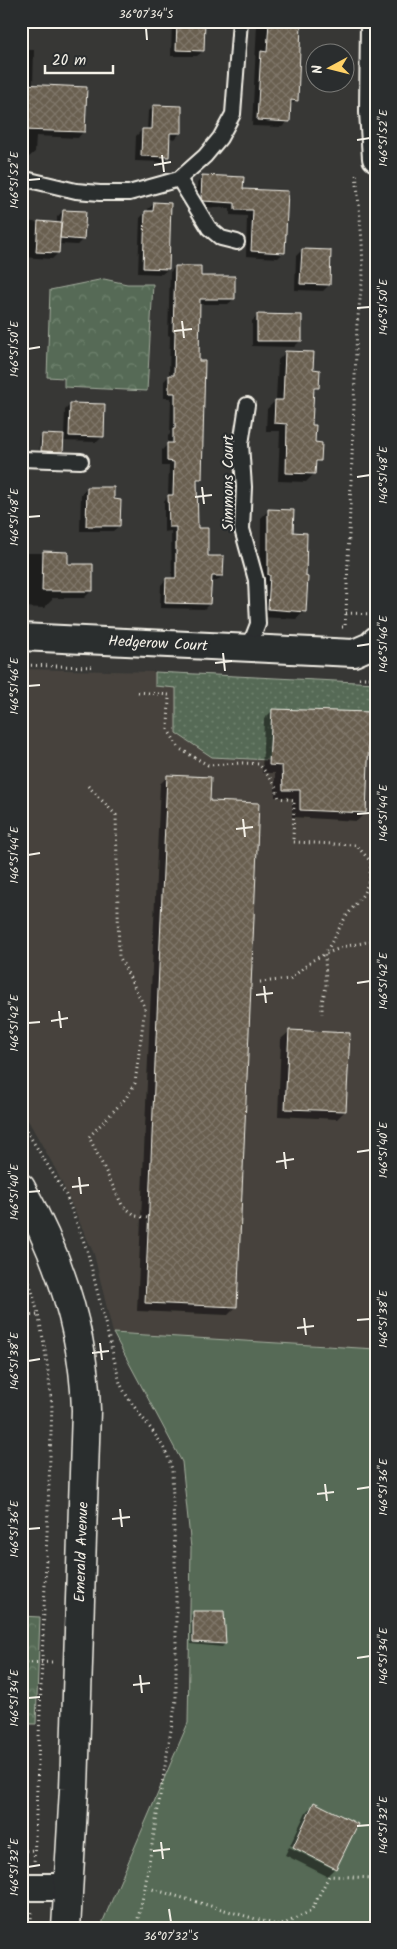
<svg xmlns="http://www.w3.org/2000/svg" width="397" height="1949" font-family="Kalam,sans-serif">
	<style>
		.built { fill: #46433d }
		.grass { fill: url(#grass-dots); stroke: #a5ae9f }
		.park { fill: url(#park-crowns); stroke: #a5ae9f }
		.pitch { fill: #566b56; stroke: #a5ae9f }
		.shadow { fill: #0007 }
		.building { fill: url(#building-cross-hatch); stroke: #f4f1e8 }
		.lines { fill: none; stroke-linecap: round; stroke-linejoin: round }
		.service-casing { stroke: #f4f1e8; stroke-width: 18 }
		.minor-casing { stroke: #f4f1e8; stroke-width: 30 }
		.tertiary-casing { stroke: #f4f1e8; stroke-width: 31 }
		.path { stroke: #f4f1e8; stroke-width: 3; stroke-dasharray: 1 4; stroke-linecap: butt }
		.service { stroke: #2a2d2e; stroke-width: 14 }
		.minor { stroke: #2a2d2e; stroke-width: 26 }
		.tertiary { stroke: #2a2d2e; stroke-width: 28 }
		.ticks { fill: none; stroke: #f4f1e8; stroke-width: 2 }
		.labels { text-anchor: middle; stroke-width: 4.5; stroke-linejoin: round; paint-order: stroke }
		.street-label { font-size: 15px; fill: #f4f1e8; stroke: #2a2d2e }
		.neatline { fill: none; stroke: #f4f1e8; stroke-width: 2 }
		.ticks-label { font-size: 12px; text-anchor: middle; fill: #f4f1e8 }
	</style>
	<defs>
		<pattern id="grass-dots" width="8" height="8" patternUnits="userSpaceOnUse" patternTransform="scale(1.25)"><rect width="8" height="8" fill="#566b56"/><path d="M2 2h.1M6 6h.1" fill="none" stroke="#6f816e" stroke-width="1.8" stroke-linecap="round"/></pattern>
		<pattern id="park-crowns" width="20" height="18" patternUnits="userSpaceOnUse" patternTransform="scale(1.25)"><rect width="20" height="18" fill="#566b56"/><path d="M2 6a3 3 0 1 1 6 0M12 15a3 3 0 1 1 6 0" fill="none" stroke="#6f816e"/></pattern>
		<pattern id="building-cross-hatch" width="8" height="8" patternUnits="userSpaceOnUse" patternTransform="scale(1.25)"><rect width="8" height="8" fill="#695f50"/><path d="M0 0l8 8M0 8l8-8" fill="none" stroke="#7f7669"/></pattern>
	</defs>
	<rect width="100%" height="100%" fill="#373735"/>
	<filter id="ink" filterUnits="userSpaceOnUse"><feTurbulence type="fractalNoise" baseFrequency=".02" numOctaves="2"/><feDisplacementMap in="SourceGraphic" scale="10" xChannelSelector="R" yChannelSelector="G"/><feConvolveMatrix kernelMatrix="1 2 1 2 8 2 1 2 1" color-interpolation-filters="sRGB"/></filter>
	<g filter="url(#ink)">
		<path class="built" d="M21 669 155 672 376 683V1349L113 1333 94 1254 55 1168 29 1122 21 1113Z"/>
		<path class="grass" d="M155 672 376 683V702H370V712L272 710 269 760 212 757 176 733V688L155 686Z"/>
		<path class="park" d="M104 279 127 284H153L147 391 64 387V378L47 377 50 290Z
			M21 1616 40 1617 36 1724H21Z"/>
		<path class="pitch" d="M113 1333 376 1349V1928H102L103 1921 188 1723 191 1548 182 1462Z"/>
		<path class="shadow" d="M21 21H28L27 50H34L33 86 83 132 78 138 36 136 35 152 29 157H21Z
			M89 21H128L122 28 88 26Z
			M172 21H203V51L197 56H171Z
			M254 21H292L297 100 289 106 288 121 282 127 252 126 257 24H254Z
			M154 106 180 133 175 139 169 138 168 156 162 162 135 161 136 136 142 130H147L148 112Z
			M203 177 242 190 284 252 278 258 246 256 247 216 230 215V208L197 207V183Z
			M154 204 168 269 162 274 138 273 140 218 146 212H148V209Z
			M63 211 83 239 77 245 59 244 58 253 52 259 21 257V221L57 224V217Z
			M302 250 329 285 323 291 295 290 296 256Z
			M175 267 199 277 234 299 228 304H199L197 363 201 479 196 484V529L207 557 222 576 217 581H210L209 604 204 609 160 608 161 585 166 579H172L171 531 164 532V501L168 496 169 466H162V450L168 444V436L170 434 171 398H164V381L169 376 170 336 168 335 170 272Z
			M258 315 300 341 294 347 252 346V321Z
			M21 336H23L21 365Z
			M286 352 312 371 318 387 312 393 311 426 314 444 320 460 314 466V474L306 482 278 481 280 431H266L267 409 276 400 278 360Z
			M70 405 103 436 97 442 62 441V451L59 454 39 453 40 438 43 435 64 436 65 410Z
			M21 421H24L21 444Z
			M87 488 112 501 119 526 113 531H80L81 494Z
			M269 510 291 533 305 611 296 619 260 617 261 518Z
			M21 553H67L66 566 91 591 84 598H52V600L44 608 21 607Z
			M272 711 365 813 357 821 292 817V798L275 797V773H262L264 719Z
			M168 776 209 802 236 1307 228 1315 137 1311 160 784Z
			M290 1031 345 1111 337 1119 278 1116 281 1039Z
			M193 1613 225 1644 222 1647 191 1644V1615Z
			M314 1804 335 1868 327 1876 285 1855 289 1847 334 1869V1866L290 1845 306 1812Z"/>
		<path class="building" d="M177 21H205L204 51 176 50Z
			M269 21H293V23L301 24 298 101 291 100 290 122 257 120 261 51 267 52Z
			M21 84 87 87 85 132 21 130Z
			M153 105 182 106V133H170L169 157 141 156 142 129H152Z
			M202 175 244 177 243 189 288 191 285 253 251 251 253 210H235V203L203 201 201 199Z
			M154 202 171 203 169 269 143 268 145 211H153Z
			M63 210 86 211 84 240 60 238Z
			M38 221 61 223 59 253 36 252Z
			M302 249 331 250 330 285 300 284Z
			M175 266H201V276H235V299H200L199 361H205L202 479H197L198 528H208V556H224L223 576H212L210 604 165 603 166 578H176V527H169L168 495H173L174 462 167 461V443H173V429H175V393H169V375H174L175 331H173Z
			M257 314 302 315V341H257Z
			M285 351 314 352 313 369 320 370 319 388H314L312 425H316L315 442 322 443 321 461H316L315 474 286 473 287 424 274 423 275 400H283Z
			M70 403 105 404 104 437 69 436Z
			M42 434 64 435 63 452 41 451Z
			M87 487H114V499L121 500 120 526H86Z
			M268 509 294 510 293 532 307 533 306 576 308 577 306 612 268 609 270 575H268Z
			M43 551 68 552V564H93V591H42Z
			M272 709 370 712 366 813 300 810V790H283L282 766 269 765Z
			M167 775 211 777 210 801 259 803 237 1307 145 1303Z
			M289 1030 350 1033 346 1111 285 1109Z
			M193 1611H224L226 1644 193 1642Z
			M314 1802 358 1824 336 1869 293 1847Z"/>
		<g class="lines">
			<defs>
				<path id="service" d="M21 178 76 191 100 193H129L179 179 205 156 220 138 233 114 240 21
					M179 179 209 228 221 238 237 242
					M247 405 241 444 244 487 242 529 256 580 258 624 249 647
					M21 459 81 461"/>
				<path id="minor" d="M374 21 373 112 376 158
					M21 637 354 653 370 646 376 640
					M21 1887H68"/>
				<path id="tertiary" d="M21 1188C60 1258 84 1331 86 1410L74 1789 66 1928"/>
			</defs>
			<use href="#service" class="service-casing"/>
			<use href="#minor" class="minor-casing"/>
			<use href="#tertiary" class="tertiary-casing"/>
			<path class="path" d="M346 613 375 614
				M342 627H345L346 613 357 325 363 274 362 241 356 172
				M21 665 93 667
				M359 678H376
				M138 692 169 695 168 730 180 749 208 765 243 763 259 764 274 783 279 798 294 800 293 842 356 845 371 862 370 878 364 893 345 918 325 954 326 987 322 1002V1014
				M88 786 116 815 119 956 145 1008 135 1083 126 1098 89 1137 122 1205 136 1216 148 1218
				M260 982 290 979 313 960 325 954 343 947 376 940
				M21 1122 65 1193 87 1250 120 1383C134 1414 165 1437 172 1470L176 1590V1700L145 1887
				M21 1259C40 1307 47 1356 52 1407L34 1864
				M21 1316 39 1315
				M21 1663 54 1662
				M21 1851 35 1850
				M21 1919H31
				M30 1928 32 1910
				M136 1928 145 1887 280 1926 311 1911 329 1876 376 1878"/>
			<use href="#service" class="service"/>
			<use href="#minor" class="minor"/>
			<use href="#tertiary" class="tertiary"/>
		</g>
	</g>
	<path class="ticks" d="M146 28 147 40M357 140 370 138M162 155 164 172M154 165 171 162M28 180 40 179M357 308 370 307M182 321 184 338M174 331 192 329M28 349 40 347M357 477 370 475M202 487 204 504M195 497 212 495M28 517 40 516M357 646 370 644M223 653 225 671M215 663 232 661M28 686 40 685M357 814 370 813M243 819 245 837M236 829 253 827M28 855 40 853M357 983 370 981M264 986 266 1003M256 995 273 993M59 1011 61 1028M51 1021 68 1018M28 1023 40 1022M284 1152 286 1169M357 1152 370 1150M276 1162 294 1159M79 1177 81 1194M72 1187 89 1185M28 1192 40 1191M304 1318 306 1335M357 1320 370 1319M297 1328 314 1326M100 1343 102 1360M92 1353 109 1351M28 1361 40 1359M325 1484 327 1501M357 1489 370 1487M317 1494 334 1492M120 1509 122 1527M112 1519 130 1517M28 1529 40 1528M357 1658 370 1656M140 1675 142 1693M133 1685 150 1683M28 1698 40 1697M357 1826 370 1825M161 1842 163 1859M153 1851 170 1849M28 1867 40 1865M169 1909 171 1922"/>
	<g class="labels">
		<g class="street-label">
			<text transform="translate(228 483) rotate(-90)" y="5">Simmons Court</text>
			<text transform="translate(158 643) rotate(3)" y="5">Hedgerow Court</text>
			<text transform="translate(81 1552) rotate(-88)" y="5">Emerald Avenue</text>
		</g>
	</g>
	<rect width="397" height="1949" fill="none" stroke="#2a2d2e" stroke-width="55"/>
	<g transform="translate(330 68) rotate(263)"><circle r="24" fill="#2a2d2e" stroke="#7b7b78"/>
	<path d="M0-4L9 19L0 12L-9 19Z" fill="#ffd166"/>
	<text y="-8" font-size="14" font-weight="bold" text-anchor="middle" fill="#f4f1e8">N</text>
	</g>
	<path d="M45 65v8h68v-8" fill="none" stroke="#f4f1e8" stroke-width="2.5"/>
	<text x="52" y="65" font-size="15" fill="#f4f1e8" stroke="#2a2d2e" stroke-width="4" paint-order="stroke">20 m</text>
	<rect x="28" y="28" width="342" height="1894" class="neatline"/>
	<g class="ticks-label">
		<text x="146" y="18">36°07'34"S</text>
		<text transform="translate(383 138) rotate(-90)" y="4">146°51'52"E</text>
		<text transform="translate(14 180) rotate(-90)" y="4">146°51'52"E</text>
		<text transform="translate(383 307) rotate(-90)" y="4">146°51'50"E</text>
		<text transform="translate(14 349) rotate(-90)" y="4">146°51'50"E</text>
		<text transform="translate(383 475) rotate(-90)" y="4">146°51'48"E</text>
		<text transform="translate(14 517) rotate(-90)" y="4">146°51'48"E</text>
		<text transform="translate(383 644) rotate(-90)" y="4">146°51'46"E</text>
		<text transform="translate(14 686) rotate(-90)" y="4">146°51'46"E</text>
		<text transform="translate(383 813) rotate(-90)" y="4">146°51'44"E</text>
		<text transform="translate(14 855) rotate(-90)" y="4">146°51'44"E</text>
		<text transform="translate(383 981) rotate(-90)" y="4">146°51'42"E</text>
		<text transform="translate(14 1023) rotate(-90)" y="4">146°51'42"E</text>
		<text transform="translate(383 1150) rotate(-90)" y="4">146°51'40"E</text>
		<text transform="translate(14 1192) rotate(-90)" y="4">146°51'40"E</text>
		<text transform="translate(383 1319) rotate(-90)" y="4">146°51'38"E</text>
		<text transform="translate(14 1361) rotate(-90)" y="4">146°51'38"E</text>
		<text transform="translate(383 1487) rotate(-90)" y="4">146°51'36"E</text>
		<text transform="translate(14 1529) rotate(-90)" y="4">146°51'36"E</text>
		<text transform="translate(383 1656) rotate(-90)" y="4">146°51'34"E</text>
		<text transform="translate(14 1698) rotate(-90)" y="4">146°51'34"E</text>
		<text transform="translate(383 1825) rotate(-90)" y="4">146°51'32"E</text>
		<text transform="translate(14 1867) rotate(-90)" y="4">146°51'32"E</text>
		<text x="171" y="1940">36°07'32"S</text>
	</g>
</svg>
